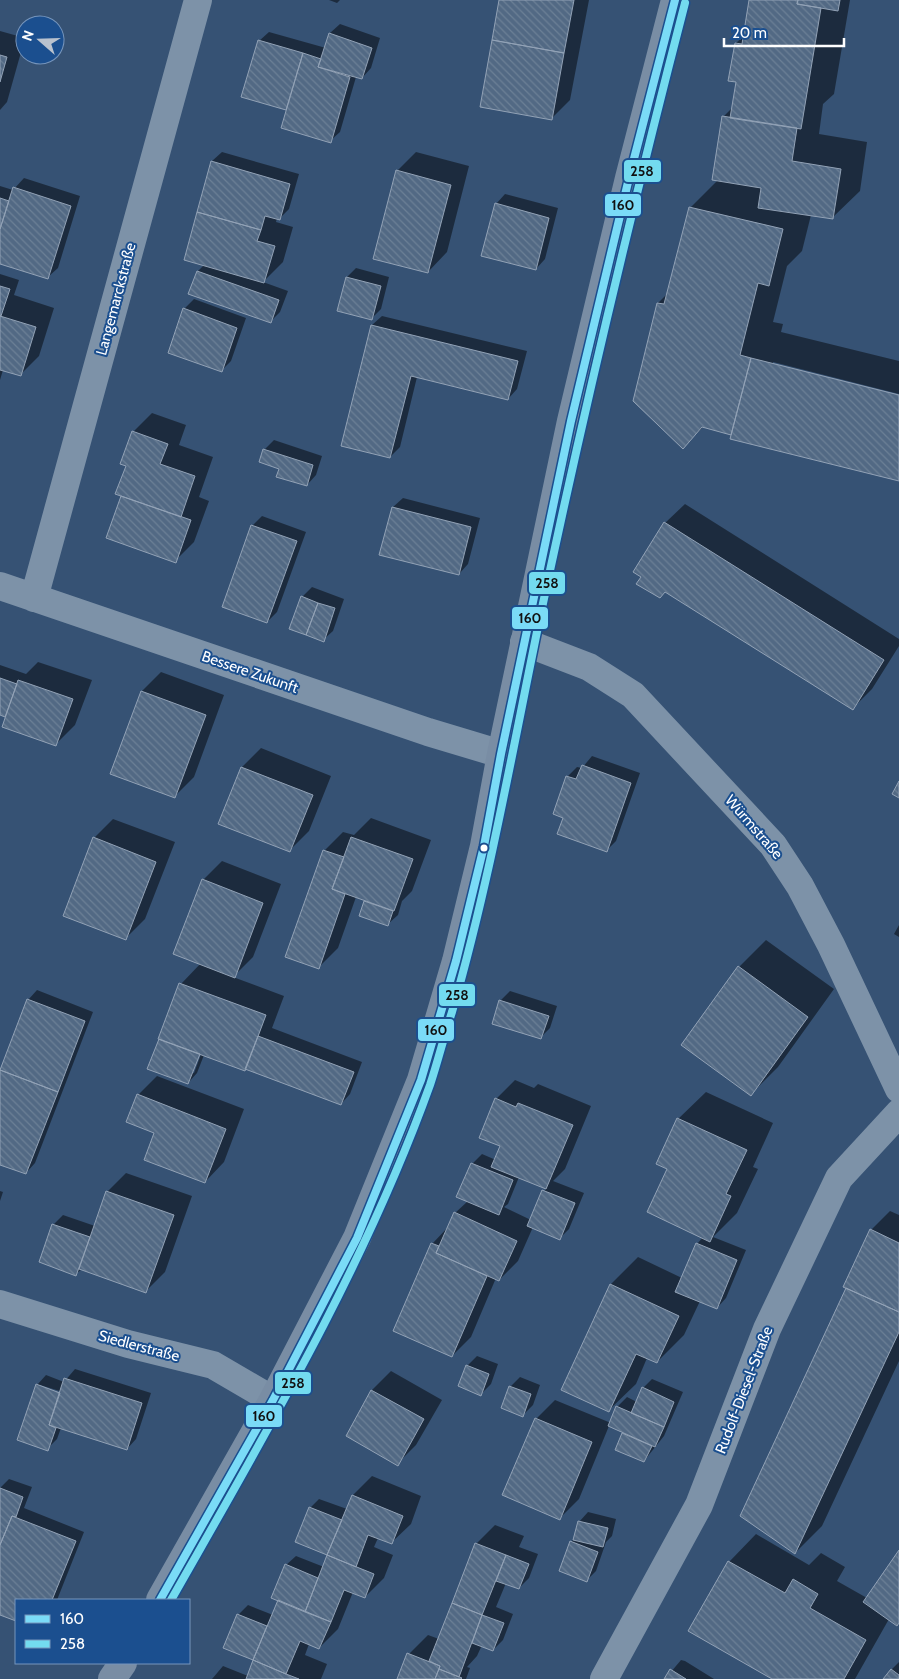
<svg xmlns="http://www.w3.org/2000/svg" width="899" height="1679" font-family="Cabin,sans-serif">
	<style>
		.shadow { fill: #0007; fill-rule: evenodd }
		.building { fill: url(#building-back-hatch); stroke: #92a2b6 }
		.lines { fill: none; stroke-linecap: round; stroke-linejoin: round }
		.street { stroke: #7d92a8; stroke-width: 28 }
		.secondary { stroke: #798da4; stroke-width: 28 }
		.bus-1-casing { stroke: #1b4f8f; stroke-width: 11 }
		.bus-2-casing { stroke: #1b4f8f; stroke-width: 11 }
		.bus-1 { stroke: #7adbf7; stroke-width: 8 }
		.bus-2 { stroke: #73dbef; stroke-width: 8 }
		.bus-dot { fill: #fff; stroke: #1b4f8f; stroke-width: 2 }
		.labels { text-anchor: middle; stroke-width: 4; stroke-linejoin: round; paint-order: stroke }
		.street-label { font-size: 15px; fill: #fff; stroke: #1b4f8f }
		.line-badge { stroke: #1b4f8f; stroke-width: 2 }
		.pale-badge-label { font-size: 14px; text-anchor: middle; font-weight: bold; fill: #111 }
	</style>
	<defs>
		<pattern id="building-back-hatch" width="6" height="6" patternUnits="userSpaceOnUse" patternTransform="scale(1.25)"><rect width="6" height="6" fill="#526984"/><path d="M-1 5l2 2M0 0l6 6M5-1l2 2" fill="none" stroke="#6c8096"/></pattern>
	</defs>
	<rect width="100%" height="100%" fill="#365274"/>
	<path class="shadow" d="M329 0H340L337 3Z
		M501 0H589L570 100 551 119Z
		M751 0H850L834 94 823 104 819 134 867 142 860 191 832 218 811 215 802 251 787 266 773 322 783 324 781 332 899 361V394L773 362V365L899 396V480L734 430 731 433 704 426 683 447 658 303 668 293 690 208 718 180 723 117 733 107 737 81 736 43 745 35Z
		M340 24 380 38 371 68 362 78 356 77 340 132 330 141 287 109 243 96 259 41 269 32 326 48 330 33Z
		M0 31 25 38 7 102 0 110Z
		M222 152 299 174 289 209 279 219 277 218 276 222 293 227 283 262 263 282 288 291 280 312 270 322 190 293 198 271 205 264 212 161Z
		M416 152 469 166 447 252 428 272 397 171Z
		M24 178 80 196 58 268 48 277 0 263V186L13 190Z
		M505 194 558 208 545 259 536 269 496 204Z
		M356 268 389 277 381 309 371 319 347 277Z
		M0 274 19 280 14 295 54 308 39 356 20 375 3 370 0 380Z
		M194 299 246 318 231 361 221 371 184 309Z
		M382 316 527 351 517 389 508 399 417 377 400 447 390 457 372 325Z
		M152 413 186 425 179 445 213 457 199 497 209 501 194 542 175 561 123 495 133 432Z
		M274 440 322 456 316 475 307 485 281 468 264 450Z
		M403 498 480 518 468 564 459 574 393 507Z
		M685 504 899 639V646L872 689 853 708 635 572 665 523Z
		M262 516 306 532 277 612 267 622 252 526Z
		M312 587 344 599 333 631 323 640 302 597Z
		M38 662 92 680 75 725 56 744 0 714V665L26 674Z
		M161 672 224 695 194 777 175 796 112 773 142 691Z
		M261 748 331 776 309 831 290 850 220 823 242 767Z
		M592 756 640 773 616 841 607 850 565 817 555 814 568 776 577 767 582 768Z
		M371 818 431 840 412 891 402 901 398 915 388 924 365 902 366 900 356 897 338 948 319 967 324 851 343 832 354 835Z
		M113 819 175 842 145 919 126 938 94 838Z
		M222 861 281 884 253 957 233 977 284 996 272 1028 362 1062 350 1094 341 1104 246 1068 204 1055 197 1073 188 1083 181 984 201 963 203 880ZM201 1048 203 1049 194 1073H191Z
		M899 925V937L894 934Z
		M766 940 834 989 778 1067 751 1094 739 967Z
		M37 990 93 1012 35 1163 26 1173 0 1163V1074L28 1000Z
		M510 991 557 1006 550 1028 540 1038 500 1001Z
		M157 1076 244 1109 224 1162 205 1182 156 1132 138 1095Z
		M515 1080 534 1088 538 1084 591 1106 565 1169 553 1181 584 1193 569 1229 560 1238 533 1227 518 1261 499 1280 496 1278 471 1337 452 1356 432 1244 449 1226 455 1213 468 1201 472 1164 482 1154 496 1160 502 1146 496 1099ZM519 1177 546 1188 531 1220 504 1207 508 1204Z
		M706 1092 773 1123 753 1167 758 1169 737 1213 713 1237 746 1250 726 1298 717 1308 700 1301 684 1335 657 1362 647 1358 636 1384 608 1411 562 1390 611 1284 638 1257 682 1278 697 1244 703 1237 668 1168 678 1119Z
		M126 1173 192 1196 165 1272 146 1291 82 1269 76 1274 53 1225 63 1215 95 1226 107 1192Z
		M0 1191 3 1192 0 1201Z
		M890 1211 899 1215V1361L822 1526 795 1553 848 1288 871 1230Z
		M477 1356 498 1364 491 1384 481 1394 467 1366Z
		M75 1369 151 1393 136 1439 127 1449 61 1428 57 1439 47 1449 37 1385 46 1375 64 1382ZM40 1385 66 1393 65 1396 40 1387Z
		M391 1371 442 1400 416 1445 397 1464 348 1436 372 1390Z
		M520 1377 540 1385 533 1405 523 1415 510 1387Z
		M652 1379 683 1392 664 1436 644 1461 617 1449 624 1432 609 1426 579 1499 560 1518 536 1419 555 1400 611 1423 617 1407 627 1397 637 1402 643 1388Z
		M372 1476 421 1496 411 1524 391 1543 378 1538 374 1547 393 1555 384 1578 365 1597 353 1592 338 1629 319 1648 309 1644 305 1655 327 1664 321 1679H212L223 1666 248 1676 257 1654 253 1659 238 1615 248 1605 273 1615 279 1600 286 1565 296 1556 324 1567 329 1554 310 1508 319 1499 347 1509 353 1495Z
		M9 1479 32 1487 24 1508 84 1532 57 1600H16V1620L0 1613V1488Z
		M588 1512 616 1519 612 1536 606 1542 596 1571 586 1581 571 1542 574 1539 579 1522Z
		M495 1525 524 1536 519 1547 538 1554 529 1578 519 1588 506 1583 496 1607 513 1614 503 1640 493 1650 482 1645 477 1656 467 1667 470 1668 466 1679H399L409 1654 428 1635 439 1639 476 1544Z
		M756 1534 809 1565 821 1553 845 1567 837 1581 867 1598 899 1552V1622L889 1619 855 1679H775L729 1562Z
		M681 1660 685 1661 714 1679H665Z
		M899 1662V1679H884L892 1669Z"/>
	<path class="building" d="M499 0H574L564 53 492 40Z
		M749 0H798L797 4 821 8 801 129 730 118 736 82 728 81 735 43 742 44Z
		M798 0H840L838 11 797 4Z
		M329 33 372 48 362 79 318 67Z
		M258 40 303 53 286 110 241 97Z
		M492 40 564 53 552 120 480 107Z
		M303 53 321 59 318 67 350 77 331 143 281 128Z
		M0 55 7 57 0 82Z
		M722 116 797 128 792 161 841 169 833 219 758 208 761 188 712 180Z
		M211 161 290 184 280 220 265 216 261 230 197 212Z
		M396 170 451 185 428 273 373 259Z
		M13 187 71 206 48 279 0 264V229Z
		M0 198 9 201 0 229Z
		M495 203 549 218 536 270 481 256Z
		M689 207 783 229 769 286 758 283 740 355 751 358 731 435 702 427 683 449 633 401 657 303 664 304Z
		M197 212 261 230 257 241 275 246 264 283 184 260Z
		M197 271 279 300 271 323 188 294Z
		M346 277 381 286 372 320 337 311Z
		M0 286 10 289 1 316H0Z
		M183 308 237 328 222 372 168 353Z
		M0 316 36 327 21 376 0 370Z
		M371 325 518 361 508 400 411 376 390 458 341 446Z
		M751 358 899 395V481L730 439Z
		M132 431 168 444 160 464 195 476 181 517 115 494 126 466 120 464Z
		M263 449 313 465 307 486 276 477 279 469 259 462Z
		M121 496 191 520 176 563 106 538Z
		M392 507 471 527 459 575 379 555Z
		M664 522 884 660 853 710 665 592 660 598 636 584 641 577 633 572Z
		M251 525 297 541 267 623 222 607Z
		M301 596 318 603 306 635 289 629Z
		M318 603 335 608 324 642 306 635Z
		M0 678 17 684 5 717 0 715Z
		M18 680 73 699 56 746 2 727Z
		M141 691 206 715 175 798 110 774Z
		M582 765 631 783 607 852 557 834 563 818 553 814 555 808 566 776 576 779Z
		M241 767 313 795 290 852 218 824Z
		M899 781V798L892 794Z
		M93 837 156 862 126 940 63 916Z
		M351 837 413 859 394 911 332 889Z
		M323 850 344 857 332 889 345 894 319 969 285 957Z
		M202 879 263 903 235 978 173 954Z
		M364 901 393 911 388 926 359 916Z
		M738 966 808 1017 751 1096 681 1045Z
		M179 983 266 1015 245 1071 158 1039Z
		M27 999 85 1021 58 1092 0 1070Z
		M499 1000 549 1016 541 1039 492 1024Z
		M258 1036 354 1072 341 1105 245 1069Z
		M159 1039 200 1054 188 1084 147 1069Z
		M0 1070 58 1092 26 1174 0 1165Z
		M137 1094 226 1129 205 1183 144 1160 154 1133 126 1122Z
		M495 1098 516 1107 518 1103 573 1125 546 1189 491 1167 500 1146 479 1138Z
		M677 1118 747 1150 726 1194 731 1196 710 1242 647 1212 667 1169 656 1164Z
		M471 1163 513 1180 499 1215 456 1197Z
		M542 1190 575 1203 560 1240 527 1226Z
		M106 1191 174 1215 146 1293 79 1269Z
		M454 1212 517 1241 499 1281 436 1253Z
		M52 1224 90 1237 76 1276 39 1262Z
		M870 1229 899 1243V1312L843 1287Z
		M431 1243 439 1246 436 1253 487 1276 452 1357 393 1331Z
		M696 1243 737 1260 717 1309 675 1292Z
		M610 1284 679 1316 657 1363 636 1354 609 1412 561 1390Z
		M846 1288 899 1312V1332L795 1554 740 1516Z
		M466 1365 489 1374 481 1396 458 1386Z
		M64 1378 142 1403 127 1450 49 1425Z
		M36 1384 60 1393 49 1425 56 1428 48 1451 17 1440Z
		M509 1386 531 1394 523 1417 501 1408Z
		M642 1387 674 1402 664 1427 631 1413Z
		M371 1390 424 1419 398 1466 346 1436Z
		M616 1406 664 1427 655 1447 608 1426Z
		M535 1418 592 1442 560 1520 502 1495Z
		M622 1433 652 1446 644 1462 615 1450Z
		M0 1488 23 1497 16 1517 12 1516 0 1545Z
		M352 1495 403 1516 392 1544 368 1535 356 1567 327 1555Z
		M309 1507 342 1520 327 1555 295 1542Z
		M12 1516 76 1541 52 1600H16V1621L0 1615V1545Z
		M578 1521 608 1528 603 1547 573 1540Z
		M570 1541 598 1552 587 1582 559 1571Z
		M475 1543 506 1555 482 1615 452 1603Z
		M899 1550V1623L897 1626 863 1602Z
		M327 1555 374 1574 365 1598 344 1590 331 1622 305 1612Z
		M506 1555 529 1564 519 1589 496 1581Z
		M728 1561 785 1593 793 1579 818 1594 810 1608 866 1640 844 1679H772L688 1631Z
		M285 1564 318 1578 305 1612 271 1598Z
		M278 1600 331 1622 319 1649 300 1641 286 1674 253 1660Z
		M452 1603 482 1615 459 1677 439 1669 440 1666 429 1661Z
		M237 1614 267 1626 253 1660 223 1648Z
		M482 1615 504 1623 493 1651 472 1643Z
		M407 1653 440 1666 435 1679H397Z
		M253 1660 286 1674 299 1679H246Z
		M439 1669 462 1678 461 1679H435Z
		M670 1669 686 1679H664Z
		M891 1669 899 1675V1679H883Z"/>
	<g class="lines">
		<path class="street" d="M0 586 428 732 501 754
			M34 598 198 0
			M524 642 589 667 633 695 773 845 800 886 831 945 899 1089
			M0 1304 128 1344 213 1365 273 1400
			M604 1679 699 1505 767 1329 839 1178 899 1113"/>
		<path class="secondary" d="M160 1600 273 1400 357 1238 421 1080 456 961 484 846 501 754 571 421 629 178 675 0
			M112 1679 123 1663"/>
		<defs>
			<path id="bus-1" d="M160 1600 273 1400 357 1238 421 1080 456 961 484 846 501 754 571 421 629 178 675 0"/>
			<path id="bus-2" d="M171 1600C266 1433 365 1266 430 1085 438 1061 444 1036 452 1012 489 884 512 753 539 622 583 414 632 208 685 3"/>
		</defs>
		<use href="#bus-1" class="bus-1-casing"/>
		<use href="#bus-2" class="bus-2-casing"/>
		<use href="#bus-1" class="bus-1"/>
		<use href="#bus-2" class="bus-2"/>
	</g>
	<circle class="bus-dot" cx="484" cy="848" r="4.5"/>
	<g class="labels">
		<g class="street-label">
			<text transform="translate(116 299) rotate(-75)" y="5">Langemarckstraße</text>
			<text transform="translate(250 672) rotate(19)" y="5">Bessere Zukunft</text>
			<text transform="translate(754 827) rotate(49)" y="5">Würmstraße</text>
			<text transform="translate(139 1346) rotate(15)" y="5">Siedlerstraße</text>
			<text transform="translate(744 1390) rotate(-69)" y="5">Rudolf-Diesel-Straße</text>
		</g>
	</g>
	<g class="line-badge">
		<rect x="623" y="159" width="39" height="24" rx="5" fill="#73dbef"/>
		<rect x="604" y="193" width="38" height="24" rx="5" fill="#7adbf7"/>
		<rect x="528" y="571" width="38" height="24" rx="5" fill="#73dbef"/>
		<rect x="511" y="606" width="38" height="24" rx="5" fill="#7adbf7"/>
		<rect x="438" y="983" width="38" height="24" rx="5" fill="#73dbef"/>
		<rect x="417" y="1018" width="38" height="24" rx="5" fill="#7adbf7"/>
		<rect x="274" y="1371" width="38" height="24" rx="5" fill="#73dbef"/>
		<rect x="245" y="1404" width="38" height="24" rx="5" fill="#7adbf7"/>
	</g>
	<g class="pale-badge-label">
		<text x="642" y="176">258</text>
		<text x="623" y="210">160</text>
		<text x="547" y="588">258</text>
		<text x="530" y="623">160</text>
		<text x="457" y="1000">258</text>
		<text x="436" y="1035">160</text>
		<text x="293" y="1388">258</text>
		<text x="264" y="1421">160</text>
	</g>
	<rect x="15" y="1599" width="175" height="65" fill="#1b4f8f" stroke="#7695bc"/>
	<rect x="25" y="1615" width="25" height="8" fill="#7adbf7" stroke="#7695bc"/>
	<text x="60" y="1624" font-size="15" fill="#ffffff">160</text>
	<rect x="25" y="1640" width="25" height="8" fill="#73dbef" stroke="#7695bc"/>
	<text x="60" y="1649" font-size="15" fill="#ffffff">258</text>
	<g transform="translate(40 40) rotate(290)"><circle r="24" fill="#1b4f8f" stroke="#7695bc"/>
	<path d="M0-4L9 19L0 12L-9 19Z" fill="#b9c2ce"/>
	<text y="-8" font-size="14" font-weight="bold" text-anchor="middle" fill="#ffffff">N</text>
	</g>
	<path d="M724 38v8h120v-8" fill="none" stroke="#ffffff" stroke-width="2.5"/>
	<text x="732" y="38" font-size="15" fill="#ffffff" stroke="#1b4f8f" stroke-width="4" paint-order="stroke">20 m</text>
</svg>
